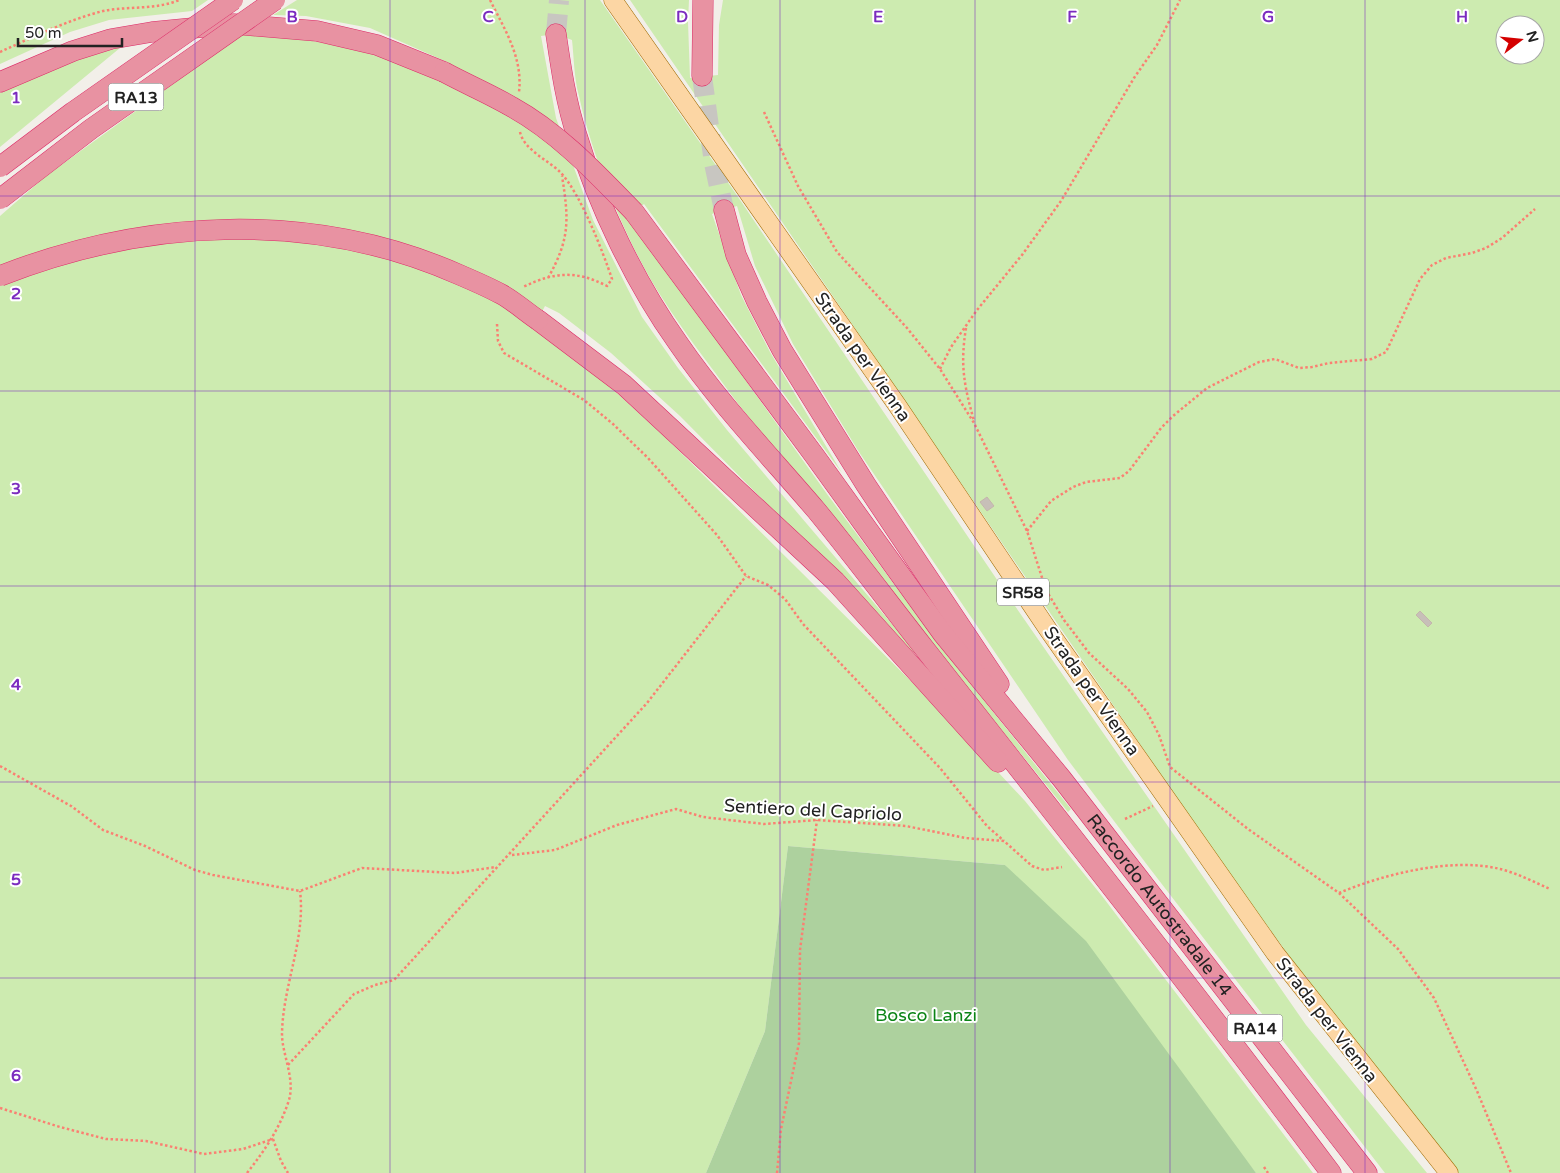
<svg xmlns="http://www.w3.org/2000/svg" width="1560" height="1173" font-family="'Varela Round',sans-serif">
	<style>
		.grass { fill: #cdebb0; fill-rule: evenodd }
		.forest { fill: #add19e }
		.building { fill: #c7bfb8; stroke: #c4b6ab }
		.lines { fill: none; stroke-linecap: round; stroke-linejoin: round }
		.motorway-tunnel { stroke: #c8c6c1; stroke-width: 20; stroke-dasharray: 20 10; stroke-linecap: butt }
		.primary-casing { stroke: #a06b00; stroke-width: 19 }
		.motorway-casing { stroke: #dc2a67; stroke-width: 21 }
		.path { stroke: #fa8072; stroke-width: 2.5; stroke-dasharray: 2.5 2.5; stroke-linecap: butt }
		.primary { stroke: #fcd6a4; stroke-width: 18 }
		.motorway { stroke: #e892a2; stroke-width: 20 }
		.motorway-bridge-casing { stroke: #dc2a67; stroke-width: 21; stroke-linecap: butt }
		.motorway-bridge { stroke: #e892a2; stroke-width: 20 }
		.grid { fill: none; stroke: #7b2cbf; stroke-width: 1; stroke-opacity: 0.55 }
		.labels { text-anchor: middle; stroke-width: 4; stroke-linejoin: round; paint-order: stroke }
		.shield { fill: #fff; stroke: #646464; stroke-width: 1 }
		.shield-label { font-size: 16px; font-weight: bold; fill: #222 }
		.street-label { font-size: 18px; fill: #222; stroke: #fff }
		.park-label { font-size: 18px; fill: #0c8416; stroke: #fff }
		.grid-label { font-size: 16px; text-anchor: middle; font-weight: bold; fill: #7b2cbf; stroke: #fff; stroke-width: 4; stroke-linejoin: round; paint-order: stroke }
	</style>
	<rect width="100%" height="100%" fill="#f2efe9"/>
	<path class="grass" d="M0 0H208L192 11 109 20 70 32 0 64Z
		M297 0H600L736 194 1006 593 1306 1025 1427 1173H1385L1151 870 1068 760 859 452 793 344 755 266 737 206 712 214 741 295 770 352 842 473 644 204 628 216 827 494 940 646 1071 809 1068 812 739 405C709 364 677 324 651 280 621 228 592 155 579 96 574 78 574 58 572 40L556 34 541 36 556 118 593 220 642 317 678 368 727 430 932 671 680 416 611 353 559 313 545 306 533 329 594 372 664 436 942 712 1025 801 1102 896 1313 1173H1256L1005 865 788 846 765 1031 706 1173H0V216L46 176 249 29 366 51 444 72 447 62 370 28 306 16 273 15Z
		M630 0H689L688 22 690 78 718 75 719 25 723 0H1560V1173H1458L1332 1015 1218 858ZM1505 25H1535V55H1505Z
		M126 43 0 147V93L71 62Z"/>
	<path class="forest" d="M788 846 1005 865 1086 941 1256 1173H706L765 1031Z"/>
	<path class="building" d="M987 497 994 506 987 511 980 502Z
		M1420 611 1432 623 1428 627 1416 615Z"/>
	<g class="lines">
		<path class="motorway-tunnel" d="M556 34 559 0
			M702 76 714 163 724 210"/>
		<defs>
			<path id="primary" d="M613 0 897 405 1049 631 1275 953 1449 1173"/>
			<g id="motorway">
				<path d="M556 34C561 68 566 103 577 136 598 206 636 284 678 343 719 403 769 455 816 510 853 555 888 602 924 648 1061 822 1198 996 1331 1173"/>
				<path d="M702 76 703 0"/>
				<path d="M0 82 73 51 111 39 152 32 234 24 317 31 377 45 444 72"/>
				<path d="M724 210 736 255 757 302 782 350 866 485 999 684"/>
				<path id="s1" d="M634 212 814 455 943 634 1062 779 1367 1173"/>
				<path d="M538 320 624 385 835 581 998 762"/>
			</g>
		</defs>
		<use href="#primary" class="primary-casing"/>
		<use href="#motorway" class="motorway-casing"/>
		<path class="path" d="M490 0C505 30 523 58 519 92
			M0 52C33 37 68 20 103 11 128 6 156 10 179 0
			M764 112 798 186 837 252 907 328 940 369 974 423 1027 531 1046 590 1064 620 1089 653 1128 689 1147 712 1159 735 1170 767 1248 829 1339 893 1398 949 1434 998 1477 1091 1511 1173
			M520 132C524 150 548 160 560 172 580 192 603 252 612 279L607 286C576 270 554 272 523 287
			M548 278C570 239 569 220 562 176
			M497 324 498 341 504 353 584 400 613 424 648 458 717 535 746 576 768 585 785 599 803 624 940 768 987 826 1004 841
			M966 328C960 365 964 385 974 421
			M940 369 951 347 977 310 1022 255 1061 201 1134 78 1157 45 1180 0
			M1027 531 1051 501 1073 487 1086 482 1120 478 1129 471 1161 428 1173 416 1207 388 1259 362 1275 359 1299 368 1312 367 1329 363 1372 359 1386 352 1420 279 1432 265 1446 258 1472 253 1486 248 1502 238 1535 209
			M0 766 71 806 103 830 145 846 195 870 213 875 300 891 362 868 455 873 496 867
			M1125 819 1153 806
			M512 855 555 850 617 825 676 809 703 817 764 824 817 820 906 826 965 838 1004 841 1032 866 1044 870 1062 867
			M1339 893C1384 874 1452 857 1500 869 1517 873 1534 882 1550 889
			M288 1065 354 994 375 985 394 980 647 703 746 576
			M0 1108 60 1127 106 1139 146 1141 204 1154 243 1149 273 1139
			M273 1139 281 1161 288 1173
			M1264 1167 1268 1173
			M247 1173C265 1150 280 1128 289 1100 295 1079 283 1056 282 1036 282 987 306 940 300 891
			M777 1173 781 1129 799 1043 800 950 817 820"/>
		<use href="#primary" class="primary"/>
		<use href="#motorway" class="motorway"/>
		<defs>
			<path id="motorway-bridge" d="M444 72C466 84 490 94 512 107 559 133 597 174 634 212
				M0 167 73 112 233 0
				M0 199 91 129 275 0
				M0 276C147 218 314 210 460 275 474 281 488 287 501 294 514 301 526 312 538 320"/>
		</defs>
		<use href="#motorway-bridge" class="motorway-bridge-casing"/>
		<use href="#motorway-bridge" class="motorway-bridge"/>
	</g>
	<path class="grid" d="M195 0V1173M390 0V1173M585 0V1173M780 0V1173M975 0V1173M1170 0V1173M1365 0V1173M0 196H1560M0 391H1560M0 586H1560M0 782H1560M0 978H1560"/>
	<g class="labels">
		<g class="shield">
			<rect x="108.5" y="83.5" width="55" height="27" rx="4"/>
			<rect x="997" y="578.5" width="52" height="27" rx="4"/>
			<rect x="1227.5" y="1014.5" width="55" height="27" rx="4"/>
		</g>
		<g class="shield-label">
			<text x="136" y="103">RA13</text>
			<text x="1023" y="598">SR58</text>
			<text x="1255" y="1034">RA14</text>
		</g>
		<g class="street-label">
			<text transform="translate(863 357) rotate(55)" y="6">Strada per Vienna</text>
			<text transform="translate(1092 691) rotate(55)" y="6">Strada per Vienna</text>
			<text transform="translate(813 810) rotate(3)" y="6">Sentiero del Capriolo</text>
			<text dy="6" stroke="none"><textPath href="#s1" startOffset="870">Raccordo Autostradale 14</textPath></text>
			<text transform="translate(1327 1020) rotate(52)" y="6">Strada per Vienna</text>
		</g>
		<g class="park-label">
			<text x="926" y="1021">Bosco Lanzi</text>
		</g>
	</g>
	<g class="grid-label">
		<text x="292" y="22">B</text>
		<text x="488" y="22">C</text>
		<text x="682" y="22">D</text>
		<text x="878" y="22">E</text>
		<text x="1072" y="22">F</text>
		<text x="1268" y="22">G</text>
		<text x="1462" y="22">H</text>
		<text x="16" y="103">1</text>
		<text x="16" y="299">2</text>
		<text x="16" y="494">3</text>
		<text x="16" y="690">4</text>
		<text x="16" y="885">5</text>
		<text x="16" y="1081">6</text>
	</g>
	<g transform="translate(1520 40) rotate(74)"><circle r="24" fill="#ffffff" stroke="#a7a7a7"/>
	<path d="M0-4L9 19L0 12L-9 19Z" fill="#d40000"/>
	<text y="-8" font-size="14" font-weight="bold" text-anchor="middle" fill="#222222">N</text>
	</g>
	<path d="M18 38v8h104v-8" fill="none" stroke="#222222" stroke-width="2.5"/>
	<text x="25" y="38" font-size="15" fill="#222222" stroke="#ffffff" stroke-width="4" paint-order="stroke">50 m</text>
</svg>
